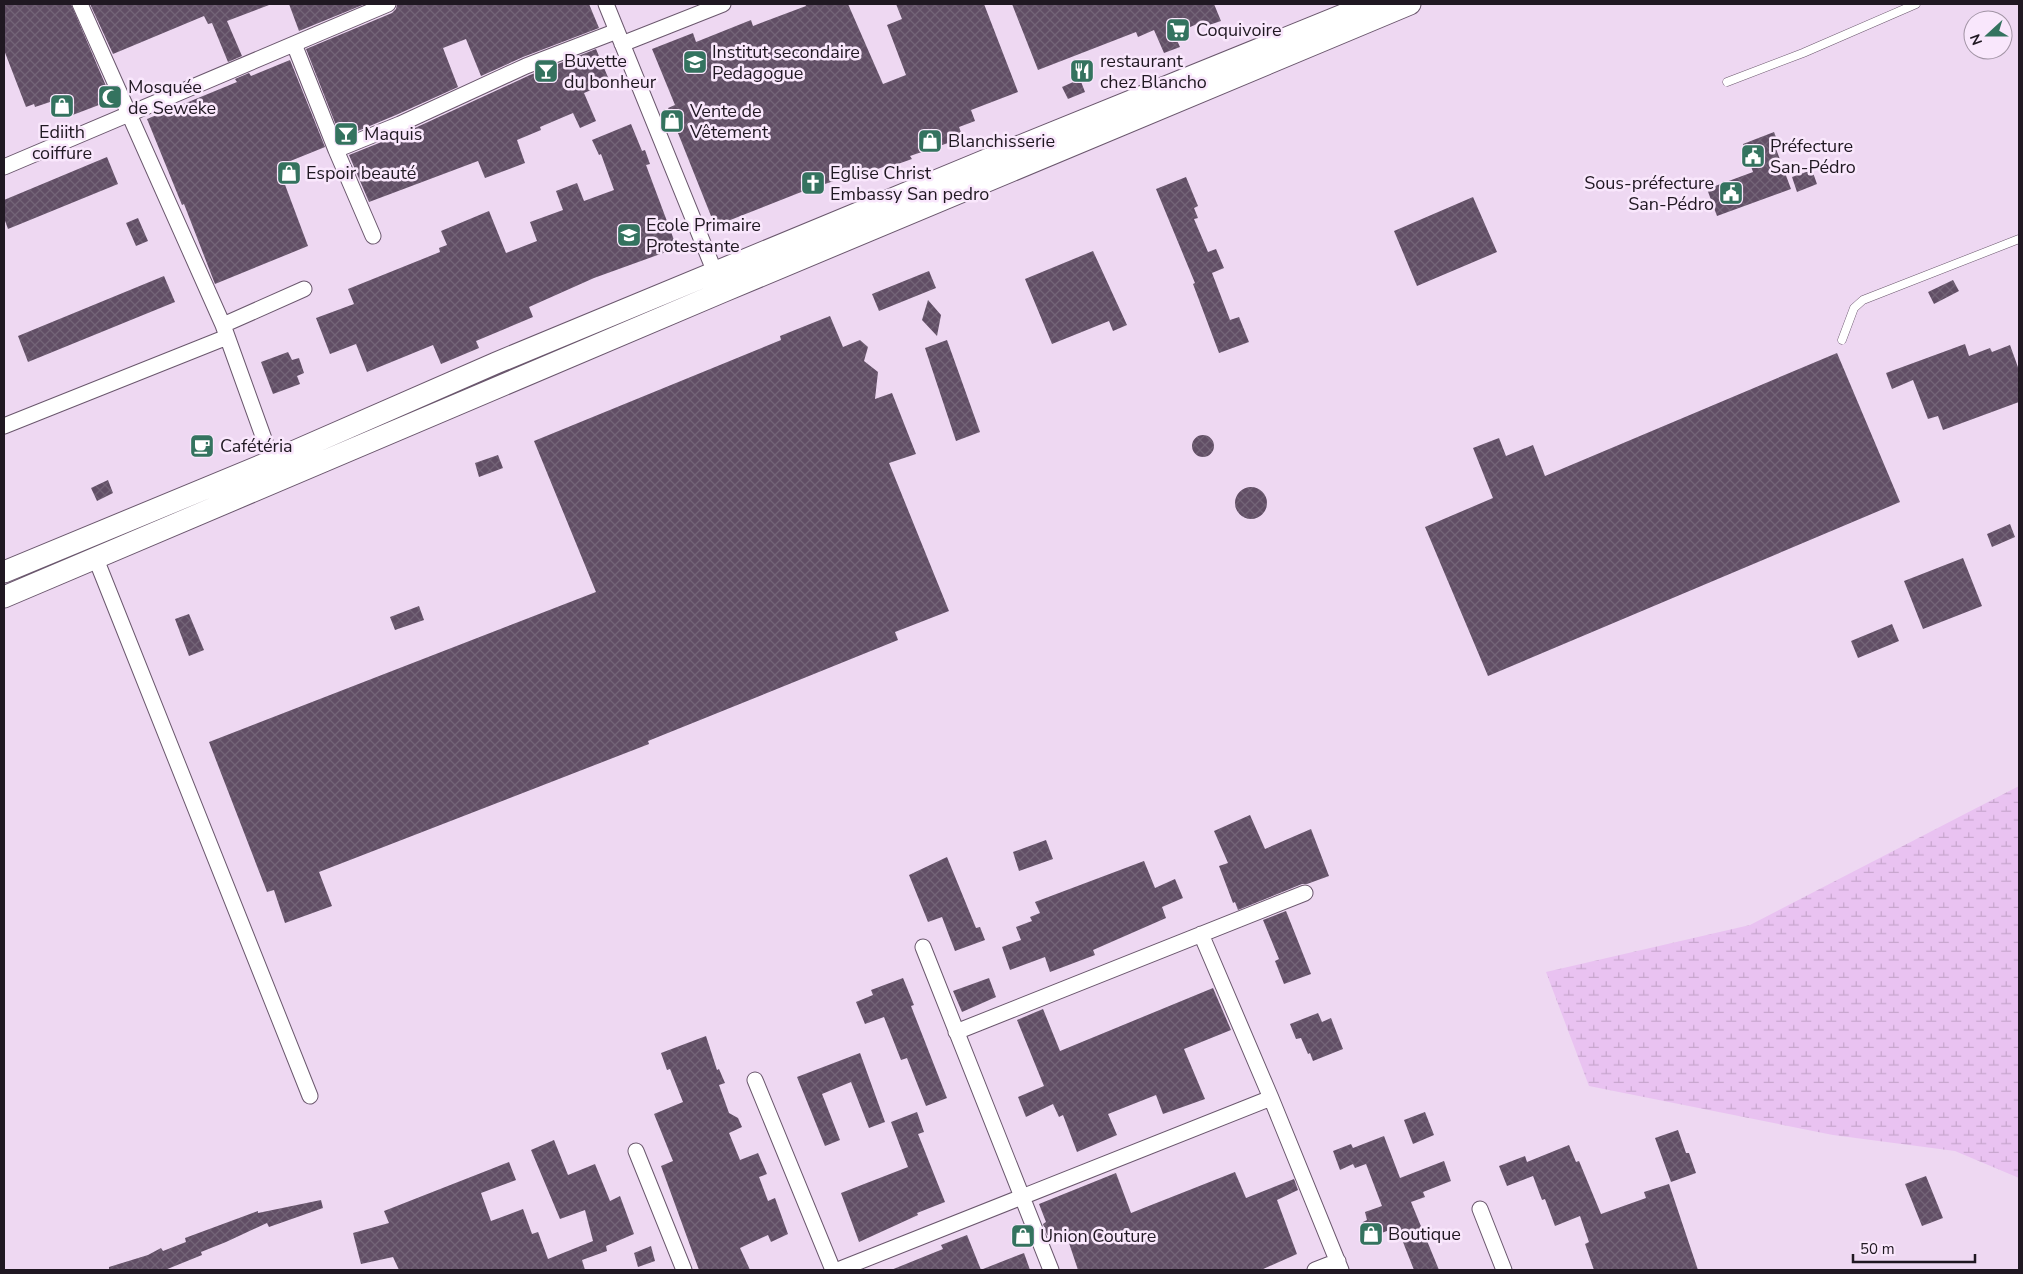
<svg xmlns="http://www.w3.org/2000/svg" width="2023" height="1274" font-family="'Nunito Sans',sans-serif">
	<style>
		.wetland { fill: url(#wetland-marsh) }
		.building { fill: url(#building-cross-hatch) }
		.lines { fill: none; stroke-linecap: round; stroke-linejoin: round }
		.lane-casing { stroke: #6a576d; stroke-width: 9 }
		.street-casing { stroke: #6a576d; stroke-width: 17 }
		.secondary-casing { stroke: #6a576d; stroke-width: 23 }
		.lane { stroke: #fff; stroke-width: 8 }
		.street { stroke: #fff; stroke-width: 15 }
		.secondary { stroke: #fff; stroke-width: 21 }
		.labels { text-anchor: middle; stroke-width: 5; stroke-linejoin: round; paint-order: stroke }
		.poi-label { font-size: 18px; fill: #201822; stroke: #f9e7fc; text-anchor: start }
	</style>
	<defs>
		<pattern id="wetland-marsh" width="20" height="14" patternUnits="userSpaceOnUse" patternTransform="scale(1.25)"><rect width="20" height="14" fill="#e9c2f1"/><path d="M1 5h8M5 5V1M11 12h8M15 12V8" fill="none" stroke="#c8a6ce"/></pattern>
		<pattern id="building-cross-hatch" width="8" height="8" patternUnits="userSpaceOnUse" patternTransform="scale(1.25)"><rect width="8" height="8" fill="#614e65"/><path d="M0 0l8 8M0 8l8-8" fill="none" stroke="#736477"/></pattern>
	</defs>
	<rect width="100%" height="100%" fill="#eed8f2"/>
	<path class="wetland" d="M2019 786V1178L1955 1151 1833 1135 1589 1086 1546 972 1750 925Z"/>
	<path class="building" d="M4 4H71L112 100 70 116 66 106 53 111 50 102 35 107 34 104 26 107 4 50Z
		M90 4H269V5L227 21 242 56 228 62 212 23 208 24 204 16 113 54Z
		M289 4H365L299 31Z
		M397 4H589L599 28 523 57 481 76 466 39 443 48 458 87 396 115 341 138 306 49 392 13 396 9Z
		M805 4H848L883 84 906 75 887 25 902 19 896 4H984L1018 92 971 110 975 121 959 127 965 143 950 149 948 143 910 156 912 159 892 166 891 164 867 173 866 170 825 184 824 183 715 226 668 108 675 105 652 49 693 33 696 42 751 20 753 26 806 6Z
		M1012 4H1214L1221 21 1206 26 1204 21 1174 34 1180 47 1164 53 1154 30 1138 37 1136 32 1038 70Z
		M596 49 610 82 584 93 596 121 580 128 573 113 540 127 541 130 517 140 525 163 485 178 478 161 369 202 349 155 404 133 530 75Z
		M290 60 325 147 278 166 308 246 215 284 184 204 182 205 147 119 237 82 235 79 249 73 251 76Z
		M1080 79 1085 92 1068 99 1062 87Z
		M631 124 642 151 645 150 650 164 646 165 677 248 594 278 529 307 533 317 476 341 479 348 441 364 433 345 367 372 356 344 330 354 316 318 354 304 348 289 440 252 439 248 447 245 441 231 489 211 506 253 537 241 530 222 563 210 556 191 577 183 584 201 614 190 601 154 599 155 592 140Z
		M1774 132 1779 145 1775 146 1791 189 1717 216 1707 189 1753 172 1743 144Z
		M107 157 118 184 8 229 4 218V200Z
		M1812 170 1817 184 1797 192 1792 177Z
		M1186 177 1198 206 1194 208 1198 218 1194 219 1208 252 1216 249 1224 268 1212 273 1230 320 1239 317 1249 342 1219 353 1193 284 1195 283 1156 189Z
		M1473 197 1497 252 1417 286 1394 231Z
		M138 218 148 241 136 246 126 223Z
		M1093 251 1127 325 1113 331 1109 321 1052 344 1025 279Z
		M929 271 936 288 879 311 872 294Z
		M164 276 175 302 28 362 18 336Z
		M1953 280 1959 291 1934 304 1928 292Z
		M928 300 941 315 937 336 922 320Z
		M830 316 843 347 860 340 868 347 864 361 878 372 875 399 892 393 916 454 889 463 949 611 895 632 898 640 648 741 649 744 319 872 332 906 285 923 274 890 267 892 209 742 596 592 534 441 781 340 780 336Z
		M947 340 980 432 956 441 925 348Z
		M1965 344 1969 356 1990 348 1992 352 2010 345 2019 370V402L1943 430 1938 416 1928 419 1913 380 1892 389 1886 373Z
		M288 352 292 360 299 358 304 373 297 376 300 384 273 394 261 362Z
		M1837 353 1900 502 1488 676 1425 527 1493 498 1473 448 1499 438 1506 456 1533 445 1545 476Z
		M1192 446a11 11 0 1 1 22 0a11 11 0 1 1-22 0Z
		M498 455 503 468 479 477 475 463Z
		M108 480 113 493 97 501 91 488Z
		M1235 503a16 16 0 1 1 32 0a16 16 0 1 1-32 0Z
		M2010 524 2015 537 1992 547 1987 534Z
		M1963 558 1982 606 1923 629 1904 581Z
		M419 606 424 620 395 630 390 617Z
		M189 614 204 650 189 656 175 619Z
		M1892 624 1899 641 1858 658 1851 641Z
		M1250 815 1265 849 1311 829 1329 876 1307 884H1302L1238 910 1235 902 1233 903 1219 866 1228 863 1214 831Z
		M1046 840 1053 859 1019 871 1013 852Z
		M947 857 976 928 980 927 985 940 955 951 942 917 928 922 909 875Z
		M1144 861 1155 888 1175 879 1183 898 1162 907 1166 918 1093 950 1095 955 1050 972 1045 957 1010 970 1002 947 1021 940 1016 927 1032 921 1030 917 1040 913 1035 902Z
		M1286 911 1311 974 1284 984 1275 961 1279 959 1263 920Z
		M903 978 914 1005 911 1006 947 1098 926 1106 907 1058 901 1060 884 1017 865 1024 856 1002 873 995 871 990Z
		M989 978 996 997 962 1012 953 991Z
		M1213 988 1231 1030 1184 1049 1205 1099 1163 1114 1156 1095 1108 1114 1117 1135 1077 1152 1063 1115 1059 1117 1053 1104 1026 1117 1018 1097 1044 1086 1017 1020 1043 1009 1060 1051Z
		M1318 1013 1322 1022 1331 1018 1343 1049 1313 1061 1310 1053 1308 1054 1301 1038 1296 1039 1290 1024Z
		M706 1036 717 1070 719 1069 725 1083 719 1085 729 1113 738 1118 742 1127 729 1133 740 1160 758 1153 767 1174 759 1177 768 1201 775 1198 788 1234 771 1242 768 1235 740 1248 750 1270H699L661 1166 673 1161 654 1114 683 1102 670 1069 667 1070 661 1053Z
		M860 1053 885 1122 869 1128 851 1082 822 1094 840 1140 825 1146 797 1077Z
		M917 1112 924 1132 918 1134 945 1202 917 1213 918 1215 859 1242 841 1193 908 1167 891 1122Z
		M1425 1112 1434 1135 1413 1144 1404 1120Z
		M1678 1130 1686 1153H1689L1696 1173 1671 1182 1655 1138Z
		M1384 1136 1400 1178 1444 1161 1451 1181 1423 1192 1425 1197 1411 1202 1439 1270H1414L1397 1227 1369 1238 1363 1222 1367 1220 1365 1212 1382 1206 1366 1164 1355 1168 1353 1164 1340 1170 1333 1151 1351 1144 1353 1148Z
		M554 1140 568 1175 595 1164 610 1201 620 1196 634 1234 606 1246 607 1251 582 1260 585 1270H399L393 1257 361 1264 353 1233 389 1223 384 1211 509 1162 516 1180 481 1193 491 1221 523 1209 532 1234 538 1232 548 1259 593 1241 585 1210 560 1219 531 1150Z
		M1569 1145 1576 1162 1579 1161 1601 1214 1646 1198 1644 1192 1669 1184 1698 1270H1594L1585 1244 1589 1242 1580 1216 1555 1226 1545 1199 1542 1200 1533 1176 1507 1186 1499 1166 1525 1156 1527 1162Z
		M1235 1172 1246 1198 1294 1179 1298 1190 1277 1200 1297 1254 1261 1270H1078L1066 1234 1053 1240 1051 1234 1047 1235 1043 1224 1046 1222 1039 1204 1116 1173 1131 1213Z
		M1926 1176 1943 1218 1922 1226 1905 1184Z
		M321 1200 323 1208 269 1227 267 1223 226 1242 201 1252 202 1255 165 1270H109V1267L148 1255 161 1248 163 1251 186 1242 185 1238 258 1211V1213Z
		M1025 1231 1030 1242 1016 1247 1011 1237Z
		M967 1235 981 1270H891L943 1249 941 1245Z
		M651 1246 655 1261 638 1267 634 1253Z
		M1024 1253 1030 1270H983V1269Z"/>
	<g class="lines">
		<defs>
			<path id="lane" d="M1727 82 1803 53 1916 4
				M1842 340 1854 308 1863 300 2019 239"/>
			<path id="street" d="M80 4 223 325 272 461
				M606 4 718 280
				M294 44 336 150 373 236
				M622 44 723 4
				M336 150 400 124 526 66 617 31
				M4 167 388 4
				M223 325 304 289
				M4 426 227 337
				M96 559 310 1096
				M1201 934 1271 1098 1341 1270
				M923 947 1051 1270
				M956 1032 1305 893
				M755 1080 833 1270
				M636 1151 684 1270
				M1480 1209 1504 1270
				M838 1270 1271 1098
				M1315 1270 1338 1261"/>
			<path id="secondary" d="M4 572 272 461 496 363 1015 148 1370 4
				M4 597 722 292 1410 4"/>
		</defs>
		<use href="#lane" class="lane-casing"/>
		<use href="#street" class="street-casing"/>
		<use href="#secondary" class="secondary-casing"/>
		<use href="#lane" class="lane"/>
		<use href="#street" class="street"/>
		<use href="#secondary" class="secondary"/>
	</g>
	<defs>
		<symbol id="supermarket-square" viewBox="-11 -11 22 22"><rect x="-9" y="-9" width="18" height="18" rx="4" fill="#34735f" stroke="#f9e7fc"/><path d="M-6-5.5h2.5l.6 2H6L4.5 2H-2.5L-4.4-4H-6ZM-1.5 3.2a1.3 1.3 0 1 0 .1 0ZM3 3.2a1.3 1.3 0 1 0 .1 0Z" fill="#fff"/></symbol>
		<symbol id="school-square" viewBox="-11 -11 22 22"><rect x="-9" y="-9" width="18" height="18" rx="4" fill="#34735f" stroke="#f9e7fc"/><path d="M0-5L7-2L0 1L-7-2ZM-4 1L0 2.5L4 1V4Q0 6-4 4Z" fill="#fff"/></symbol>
		<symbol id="bar-square" viewBox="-11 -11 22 22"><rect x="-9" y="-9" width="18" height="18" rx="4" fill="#34735f" stroke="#f9e7fc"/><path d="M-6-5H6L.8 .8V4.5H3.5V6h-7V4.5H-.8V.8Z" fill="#fff"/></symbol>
		<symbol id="restaurant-square" viewBox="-11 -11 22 22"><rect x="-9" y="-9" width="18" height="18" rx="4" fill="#34735f" stroke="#f9e7fc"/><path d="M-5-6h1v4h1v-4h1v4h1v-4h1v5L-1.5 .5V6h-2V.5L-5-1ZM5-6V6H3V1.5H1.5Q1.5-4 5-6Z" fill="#fff"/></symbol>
		<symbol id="mosque-square" viewBox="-11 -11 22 22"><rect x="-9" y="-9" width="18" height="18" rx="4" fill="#34735f" stroke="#f9e7fc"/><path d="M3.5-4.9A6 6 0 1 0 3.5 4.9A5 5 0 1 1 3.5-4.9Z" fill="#fff"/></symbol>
		<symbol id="shop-square" viewBox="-11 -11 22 22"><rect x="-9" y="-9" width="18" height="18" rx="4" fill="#34735f" stroke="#f9e7fc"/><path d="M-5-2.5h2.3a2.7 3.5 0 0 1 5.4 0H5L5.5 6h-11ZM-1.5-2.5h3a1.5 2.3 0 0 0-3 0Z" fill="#fff"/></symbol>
		<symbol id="civic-square" viewBox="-11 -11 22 22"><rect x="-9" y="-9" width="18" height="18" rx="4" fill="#34735f" stroke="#f9e7fc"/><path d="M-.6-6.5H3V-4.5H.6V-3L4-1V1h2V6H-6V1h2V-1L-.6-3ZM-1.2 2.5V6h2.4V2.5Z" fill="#fff"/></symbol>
		<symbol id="church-square" viewBox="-11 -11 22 22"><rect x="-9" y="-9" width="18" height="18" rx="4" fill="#34735f" stroke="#f9e7fc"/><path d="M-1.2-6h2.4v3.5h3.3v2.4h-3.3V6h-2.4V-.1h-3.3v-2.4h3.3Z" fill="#fff"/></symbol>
		<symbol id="cafe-square" viewBox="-11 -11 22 22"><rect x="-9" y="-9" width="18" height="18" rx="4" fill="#34735f" stroke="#f9e7fc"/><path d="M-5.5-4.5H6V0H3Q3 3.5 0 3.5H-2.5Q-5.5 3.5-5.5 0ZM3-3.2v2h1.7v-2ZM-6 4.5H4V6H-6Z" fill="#fff"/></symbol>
	</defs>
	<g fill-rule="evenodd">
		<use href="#supermarket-square" x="1164" y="16" width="28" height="28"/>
		<use href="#school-square" x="681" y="48" width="28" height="28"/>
		<use href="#bar-square" x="532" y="57" width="28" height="28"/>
		<use href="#restaurant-square" x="1068" y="57" width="28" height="28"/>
		<use href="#mosque-square" x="96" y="83" width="28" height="28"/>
		<use href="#shop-square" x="48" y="92" width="28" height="28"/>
		<use href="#shop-square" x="658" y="107" width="28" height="28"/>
		<use href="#bar-square" x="332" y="120" width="28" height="28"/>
		<use href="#shop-square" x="916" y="127" width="28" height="28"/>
		<use href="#civic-square" x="1739" y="142" width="28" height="28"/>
		<use href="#shop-square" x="275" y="159" width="28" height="28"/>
		<use href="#church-square" x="799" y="169" width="28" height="28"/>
		<use href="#civic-square" x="1717" y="179" width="28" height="28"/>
		<use href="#school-square" x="615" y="221" width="28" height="28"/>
		<use href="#cafe-square" x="188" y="432" width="28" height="28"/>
		<use href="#shop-square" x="1357" y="1220" width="28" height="28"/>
		<use href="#shop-square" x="1009" y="1222" width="28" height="28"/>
	</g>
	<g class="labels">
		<g class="poi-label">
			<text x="1196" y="36">Coquivoire</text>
			<text x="712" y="58">Institut secondaire<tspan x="712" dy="21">Pedagogue</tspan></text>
			<text x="564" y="67">Buvette<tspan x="564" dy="21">du bonheur</tspan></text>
			<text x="1100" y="67">restaurant<tspan x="1100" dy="21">chez Blancho</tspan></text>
			<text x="128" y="93">Mosquée<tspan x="128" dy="21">de Seweke</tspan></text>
			<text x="690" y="117">Vente de<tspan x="690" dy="21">Vêtement</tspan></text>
			<text x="62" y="138" text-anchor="middle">Ediith<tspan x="62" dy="21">coiffure</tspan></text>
			<text x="364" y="140">Maquis</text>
			<text x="948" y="147">Blanchisserie</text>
			<text x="1770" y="152">Préfecture<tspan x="1770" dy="21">San-Pédro</tspan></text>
			<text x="306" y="179">Espoir beauté</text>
			<text x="830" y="179">Eglise Christ<tspan x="830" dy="21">Embassy San pedro</tspan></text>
			<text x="1714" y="189" text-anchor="end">Sous-préfecture<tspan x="1714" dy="21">San-Pédro</tspan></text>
			<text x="646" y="231">Ecole Primaire<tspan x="646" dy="21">Protestante</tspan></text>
			<text x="220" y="452">Cafétéria</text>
			<text x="1388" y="1240">Boutique</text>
			<text x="1040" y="1242">Union Couture</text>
		</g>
	</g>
	<rect width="2023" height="1274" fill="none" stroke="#201822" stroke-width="10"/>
	<g transform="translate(1988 35) rotate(249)"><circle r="24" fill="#f9e7fc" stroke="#a294a5"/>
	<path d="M0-4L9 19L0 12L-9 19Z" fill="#34735f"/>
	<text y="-8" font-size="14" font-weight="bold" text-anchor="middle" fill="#201822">N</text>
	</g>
	<path d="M1853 1254v8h122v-8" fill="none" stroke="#201822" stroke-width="2.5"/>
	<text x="1860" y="1254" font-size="15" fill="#201822" stroke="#f9e7fc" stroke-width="4" paint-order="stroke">50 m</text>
</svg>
